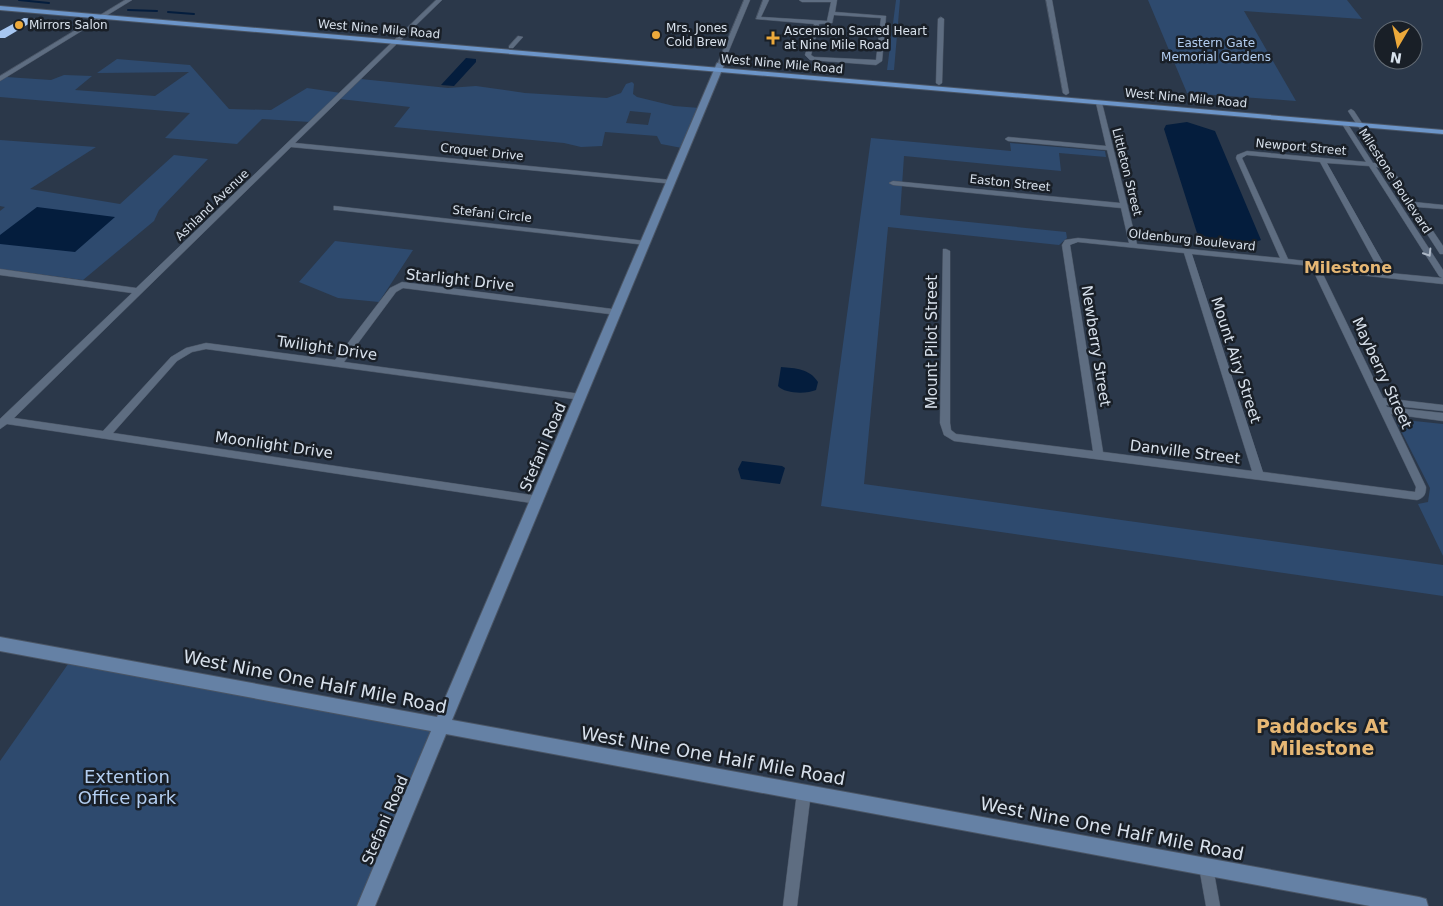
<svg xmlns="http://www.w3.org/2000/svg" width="1443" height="906" font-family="'DejaVu Sans',sans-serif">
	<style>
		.green { fill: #2e4a6e; fill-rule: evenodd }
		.water { fill: #041d3d }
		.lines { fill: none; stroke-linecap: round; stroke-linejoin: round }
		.stream { stroke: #041d3d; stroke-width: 2 }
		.building { fill: #a7c7f1 }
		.street-casing { stroke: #4a5565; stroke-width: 1 }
		.secondary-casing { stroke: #4a5565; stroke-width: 2 }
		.primary-casing { stroke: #4a5565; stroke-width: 2 }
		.street { fill: #5e6d81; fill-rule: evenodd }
		.secondary { fill: #6581a5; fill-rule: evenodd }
		.primary { fill: #6c95c9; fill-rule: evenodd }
		.oneway { stroke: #adb8c7 }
		.poi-dot { fill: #eca93b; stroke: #191f27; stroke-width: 2 }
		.labels { text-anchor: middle; stroke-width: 5; stroke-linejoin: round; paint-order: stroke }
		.far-poi-label { font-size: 12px; fill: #d8e1ec; stroke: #191f27; text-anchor: start }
		.far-street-label { font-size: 12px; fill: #d8e1ec; stroke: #191f27 }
		.far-park-label { font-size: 12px; fill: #b3cef1; stroke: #191f27 }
		.street-label { font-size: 15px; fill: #d8e1ec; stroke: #191f27 }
		.neighbourhood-label { font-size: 16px; font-weight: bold; fill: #e6b774; stroke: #191f27 }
		.near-street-label { font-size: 18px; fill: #d8e1ec; stroke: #191f27 }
		.near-park-label { font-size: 18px; fill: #b3cef1; stroke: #191f27 }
		.near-neighbourhood-label { font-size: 19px; font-weight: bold; fill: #e6b774; stroke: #191f27 }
	</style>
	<rect width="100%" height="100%" fill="#2b384a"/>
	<path class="green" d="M896 0H900L894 70H887Z
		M1148 0H1347L1362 19 1244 11 1296 101 1187 93Z
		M117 59 190 65 229 109 271 110 307 88 341 93 310 122 262 119 237 144 165 138 190 113 0 97V81L6 77 51 80 64 75 92 76 75 90 155 96 189 72 97 73Z
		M361 79 448 88 476 86 525 93 607 98 621 93 626 84 632 82 634 84 633 94 637 97 674 106 700 108 682 148 661 144 657 136 605 132 602 146 581 147 564 143 394 127 410 107 340 99ZM630 111 651 113 648 125 626 123Z
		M871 138 1011 151 1010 143 1105 151 1106 157 1059 153 1061 171 904 156 900 215 1066 232 1067 238 1059 245 888 227 864 484 1443 565V596L821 506Z
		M0 140 96 147 30 189 120 204 174 155 208 159 159 210 154 221 83 280 0 269V211L5 207 0 206Z
		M335 241 413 250 379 302 338 298 299 282Z
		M1395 419 1443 424V556L1418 504 1428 502 1430 488Z
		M73 657 442 727 366 906H0V761Z"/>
	<path class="water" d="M466 58 476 59V62L454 86 441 85Z
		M1187 122 1215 131 1261 240C1235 251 1222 243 1197 233L1164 129 1166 125Z
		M37 207 115 217 75 252 0 244V235Z
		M781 367C795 368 810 369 818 382L816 390C807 394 785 394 778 386Z
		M742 461 782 466 785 468 780 484 741 479 738 469Z"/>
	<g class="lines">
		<path class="stream" d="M19 0 49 3
			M128 10 157 11
			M168 12 194 14"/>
	</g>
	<path class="building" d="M24 18 37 19 5 38H0V31Z"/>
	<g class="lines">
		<defs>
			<path id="street" d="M125 0H132L0 81V76Z
				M436 0H442L295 143 671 180 675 182 674 184 291 147 14 418 103 431 171 357 186 348 206 343 335 360 390 288 402 282 620 310V314L617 315 403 288 396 292 344 362 581 394 586 397 581 400 206 349 192 352 177 361 113 433 538 496 542 497 543 500 542 503 538 504 7 424 0 429V419L2 417 132 293 0 275V269L136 288Z
				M744 0H750L723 65 718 66 717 65Z
				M763 0H769L761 17 827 21 831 2H802L799 0H837L835 12 886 16 882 61 876 65 810 60 805 55 814 24 756 19ZM834 15 881 18 876 60 814 57 811 55 819 24 832 23Z
				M1046 0H1052L1069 93 1066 95 1063 93Z
				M941 17 944 19 942 83 939 85 936 83 938 19Z
				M518 36 523 37 513 48H509V46Z
				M1099 101 1102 103 1137 244 1280 258 1236 158 1237 155 1247 151 1366 162 1342 124 1345 122 1347 123 1373 163H1382L1348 111 1351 109 1354 111 1414 202 1443 205V209L1417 207 1443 246V254H1440L1409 206 1405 204 1407 202 1385 168 1376 167 1443 270V284L1331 272 1320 268 1383 398 1443 405V411L1386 405 1387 407 1443 413V421L1391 414 1426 487C1426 494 1424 498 1417 500L954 441 944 435 940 423 943 249H946L950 251V423L951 430 956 434 1093 451 1062 245 1065 240 1078 238 1129 243 1121 208 893 185 889 183 893 181 1120 203 1107 150 1008 141 1005 139 1008 137 1106 146 1096 103ZM1247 155 1320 162 1380 272 1332 267 1314 262 1288 259 1242 158ZM1327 163 1369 166 1439 276 1442 278 1389 273ZM1078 242 1184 253 1252 471 1103 452 1070 245ZM1192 254 1311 266 1416 487 1415 492 1263 472Z
				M334 206 646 241 650 243 646 245 337 210H334Z
				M804 785 809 787 811 792 797 906H783L797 792 799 787Z
				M1206 860 1211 862 1213 867 1220 906H1206L1199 867 1201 862Z"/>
			<path id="secondary" d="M717 63 724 65 452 720 1419 897 1426 899 1428 906H1370L446 734 375 906H357L431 731 0 651V637L437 717Z"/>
			<path id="primary" d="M0 6 1443 130V134L0 10Z"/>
		</defs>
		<use href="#street" class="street-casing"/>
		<use href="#secondary" class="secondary-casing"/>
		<use href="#primary" class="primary-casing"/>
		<use href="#street" class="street"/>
		<use href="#secondary" class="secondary"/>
		<use href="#primary" class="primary"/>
	</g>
	<defs><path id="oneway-chevron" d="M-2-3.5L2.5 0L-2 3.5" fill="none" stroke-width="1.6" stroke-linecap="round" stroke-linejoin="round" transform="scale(1.25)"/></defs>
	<use class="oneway" href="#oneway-chevron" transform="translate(1428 253) rotate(58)"/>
	<g class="poi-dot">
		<circle cx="19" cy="25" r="5"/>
		<circle cx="656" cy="35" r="5"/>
		<path d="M770.5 30.5h5v5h5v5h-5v5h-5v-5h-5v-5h5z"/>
	</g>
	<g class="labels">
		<g class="far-poi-label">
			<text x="29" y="29">Mirrors Salon</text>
			<text x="666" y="32">Mrs. Jones<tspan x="666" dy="14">Cold Brew</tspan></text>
			<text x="784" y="35">Ascension Sacred Heart<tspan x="784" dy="14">at Nine Mile Road</tspan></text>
		</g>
		<g class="far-street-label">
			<text transform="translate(379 29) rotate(5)" y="4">West Nine Mile Road</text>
			<text transform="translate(782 64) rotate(5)" y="4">West Nine Mile Road</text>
			<text transform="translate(1186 98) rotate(5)" y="4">West Nine Mile Road</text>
			<text transform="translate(1301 147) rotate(5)" y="4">Newport Street</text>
			<text transform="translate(482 152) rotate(6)" y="4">Croquet Drive</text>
			<text transform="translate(1127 172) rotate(76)" y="4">Littleton Street</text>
			<text transform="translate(1395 181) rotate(57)" y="4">Milestone Boulevard</text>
			<text transform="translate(1010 183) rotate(6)" y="4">Easton Street</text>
			<text transform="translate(212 205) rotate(-44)" y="4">Ashland Avenue</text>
			<text transform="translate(492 214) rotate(6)" y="4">Stefani Circle</text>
			<text transform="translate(1192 240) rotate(6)" y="4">Oldenburg Boulevard</text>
		</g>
		<g class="far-park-label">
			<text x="1216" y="47">Eastern Gate<tspan x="1216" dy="14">Memorial Gardens</tspan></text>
		</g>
		<g class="street-label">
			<text transform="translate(460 280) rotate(6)" y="5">Starlight Drive</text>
			<text transform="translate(932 342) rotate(-90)" y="5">Mount Pilot Street</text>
			<text transform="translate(1096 346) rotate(81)" y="5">Newberry Street</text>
			<text transform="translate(327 348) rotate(8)" y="5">Twilight Drive</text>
			<text transform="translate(1236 360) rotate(72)" y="5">Mount Airy Street</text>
			<text transform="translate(1382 373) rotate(65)" y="5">Mayberry Street</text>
			<text transform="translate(274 445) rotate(8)" y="5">Moonlight Drive</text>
			<text transform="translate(543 447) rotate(-67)" y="5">Stefani Road</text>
			<text transform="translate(1185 452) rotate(7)" y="5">Danville Street</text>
			<text transform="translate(385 820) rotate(-67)" y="5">Stefani Road</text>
		</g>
		<g class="neighbourhood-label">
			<text x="1348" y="273">Milestone</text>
		</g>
		<g class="near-street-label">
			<text transform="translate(315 682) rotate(11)" y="6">West Nine One Half Mile Road</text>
			<text transform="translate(713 756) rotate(10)" y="6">West Nine One Half Mile Road</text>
			<text transform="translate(1112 829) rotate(11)" y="6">West Nine One Half Mile Road</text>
		</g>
		<g class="near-park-label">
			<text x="127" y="783">Extention<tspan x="127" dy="21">Office park</tspan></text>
		</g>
		<g class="near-neighbourhood-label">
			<text x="1322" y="733">Paddocks At<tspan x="1322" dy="22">Milestone</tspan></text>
		</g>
	</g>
	<g transform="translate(1398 45) rotate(189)"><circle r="24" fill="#191f27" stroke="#656d76"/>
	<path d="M0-4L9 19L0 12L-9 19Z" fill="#eca93b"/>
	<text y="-8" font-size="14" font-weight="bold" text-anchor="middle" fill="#d8e1ec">N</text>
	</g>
</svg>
